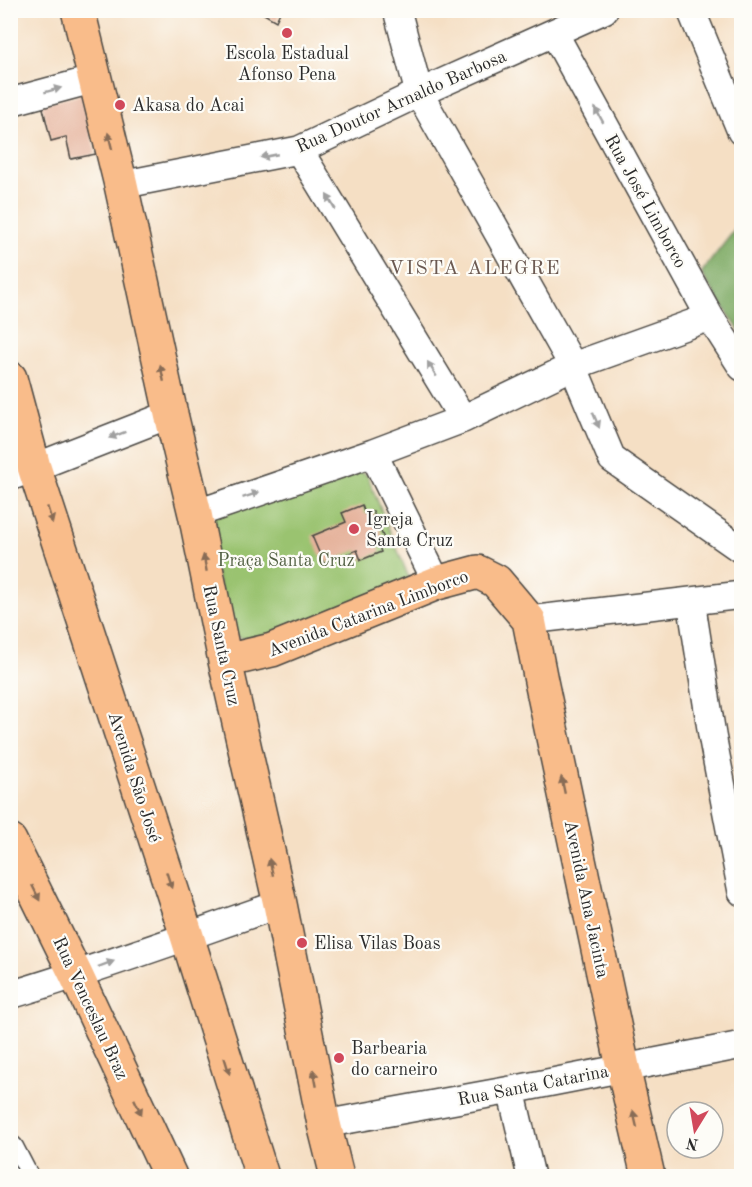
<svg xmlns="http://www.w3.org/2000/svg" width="752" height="1187" font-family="'Old Standard TT',serif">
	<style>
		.green { fill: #9ac370; stroke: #62774e; stroke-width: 1.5 }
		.forest { fill: #7ba962; stroke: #536a46; stroke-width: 1.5 }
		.building { fill: #e5b19a }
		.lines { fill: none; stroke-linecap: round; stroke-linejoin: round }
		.minor-casing { stroke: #494642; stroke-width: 30 }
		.major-casing { stroke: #494642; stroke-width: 36 }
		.minor { stroke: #fff; stroke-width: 27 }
		.major { stroke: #f9bc8a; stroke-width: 33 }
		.rail-casing { stroke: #2b2b2b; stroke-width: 7 }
		.rail { stroke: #fdfcf7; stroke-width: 4.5; stroke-dasharray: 14; stroke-linecap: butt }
		.oneway { fill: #a0a0a0 }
		.oneway2 { fill: #886c56 }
		.poi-dot { fill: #d1495b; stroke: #fdfcf7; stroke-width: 2 }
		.labels { text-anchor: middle; stroke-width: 4.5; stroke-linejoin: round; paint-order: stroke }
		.poi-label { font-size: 18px; fill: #2b2b2b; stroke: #fdfcf7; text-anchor: start }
		.street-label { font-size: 18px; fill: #2b2b2b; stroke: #fdfcf7 }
		.park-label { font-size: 18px; fill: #526043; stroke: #fdfcf7 }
		.neighbourhood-label { font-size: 20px; letter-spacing: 1.5px; fill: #6c5a52; stroke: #fdfcf7 }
	</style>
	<rect width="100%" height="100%" fill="#fdfcf7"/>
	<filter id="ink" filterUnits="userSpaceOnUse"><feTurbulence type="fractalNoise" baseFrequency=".0167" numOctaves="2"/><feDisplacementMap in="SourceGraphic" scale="12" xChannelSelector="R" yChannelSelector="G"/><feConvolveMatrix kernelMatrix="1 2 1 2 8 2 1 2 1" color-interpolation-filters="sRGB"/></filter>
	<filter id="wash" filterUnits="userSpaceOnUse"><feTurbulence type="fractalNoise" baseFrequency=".008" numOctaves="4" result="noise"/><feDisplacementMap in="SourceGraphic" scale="24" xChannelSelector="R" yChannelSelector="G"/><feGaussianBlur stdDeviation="1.35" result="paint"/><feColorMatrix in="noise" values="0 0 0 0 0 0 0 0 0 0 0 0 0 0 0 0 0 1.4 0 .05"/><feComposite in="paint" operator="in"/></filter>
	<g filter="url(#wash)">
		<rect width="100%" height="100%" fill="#f5dfc4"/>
		<path class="green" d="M353 468 367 475 409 578 265 643 233 636 205 532 214 514Z"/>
		<path class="forest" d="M741 222V333L701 273Z"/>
		<g id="blocks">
			<path class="building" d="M257 10H281L276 21Z
				M82 95 96 154 71 159 66 137 51 141 42 104Z
				M362 505 365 514 373 511 384 539 377 542 381 552 361 560 357 550 324 564 312 536 346 522 342 513Z"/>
		</g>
	</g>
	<g filter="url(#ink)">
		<use href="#blocks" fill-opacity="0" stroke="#494642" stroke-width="1.5"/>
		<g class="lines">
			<defs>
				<path id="minor" d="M397 10 419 93 573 366 612 459 742 550
					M691 10 741 131
					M554 33 710 317 742 367
					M10 102 95 79
					M299 150 463 419
					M121 185 299 150 419 93 604 10
					M373 453 437 583
					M10 477 171 414
					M195 514 373 453 463 419 573 366 710 317
					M691 601 712 735 742 892
					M529 620 742 595
					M10 995C101 968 190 935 280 904
					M511 1090 531 1176
					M324 1124 511 1090 742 1045
					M10 1149 24 1176"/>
				<path id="major" d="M78 10 121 185 171 414 195 514 225 661 280 904 324 1124 337 1176
					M10 378 34 467 187 936 262 1176
					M225 661 272 650 437 583 478 572 496 581 529 620 541 681 623 1067 648 1176
					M10 841 76 975 170 1176"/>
			</defs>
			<use href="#minor" class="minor-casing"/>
			<use href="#major" class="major-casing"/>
			<use href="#minor" class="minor"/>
			<use href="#major" class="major"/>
			<defs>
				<path id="rail" d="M10 1162 17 1176"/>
			</defs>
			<use href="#rail" class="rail-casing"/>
			<use href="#rail" class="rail"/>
		</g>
		<defs><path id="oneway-solid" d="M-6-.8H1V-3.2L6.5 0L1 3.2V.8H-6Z" transform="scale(1.5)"/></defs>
		<g class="oneway">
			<use href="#oneway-solid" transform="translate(53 90) rotate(-15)"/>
			<use href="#oneway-solid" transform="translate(599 115) rotate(-119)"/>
			<use href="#oneway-solid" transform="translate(269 156) rotate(169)"/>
			<use href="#oneway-solid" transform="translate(331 202) rotate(-121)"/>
			<use href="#oneway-solid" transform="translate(432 369) rotate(-121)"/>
			<use href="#oneway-solid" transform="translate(596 420) rotate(67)"/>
			<use href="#oneway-solid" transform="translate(117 435) rotate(159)"/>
			<use href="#oneway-solid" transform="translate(251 495) rotate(-19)"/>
			<use href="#oneway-solid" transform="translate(106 964) rotate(-20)"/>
		</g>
		<g class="oneway2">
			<use href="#oneway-solid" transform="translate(110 141) rotate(-104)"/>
			<use href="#oneway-solid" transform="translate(162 373) rotate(-102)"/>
			<use href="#oneway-solid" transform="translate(50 515) rotate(72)"/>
			<use href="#oneway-solid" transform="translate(205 563) rotate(-101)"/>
			<use href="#oneway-solid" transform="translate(563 785) rotate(-102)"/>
			<use href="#oneway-solid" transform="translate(271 867) rotate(-103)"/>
			<use href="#oneway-solid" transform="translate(169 880) rotate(72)"/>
			<use href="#oneway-solid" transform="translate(36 893) rotate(64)"/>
			<use href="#oneway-solid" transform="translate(227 1066) rotate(73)"/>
			<use href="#oneway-solid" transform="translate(315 1078) rotate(-101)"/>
			<use href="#oneway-solid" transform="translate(138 1107) rotate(65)"/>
			<use href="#oneway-solid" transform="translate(635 1119) rotate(-103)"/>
		</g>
	</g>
	<g class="poi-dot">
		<circle cx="287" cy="33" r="6"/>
		<circle cx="120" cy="105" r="6"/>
		<circle cx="354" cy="529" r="6"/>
		<circle cx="302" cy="943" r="6"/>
		<circle cx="339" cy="1058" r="6"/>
	</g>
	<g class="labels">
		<g class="poi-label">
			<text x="287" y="59" text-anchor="middle">Escola Estadual<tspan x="287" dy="21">Afonso Pena</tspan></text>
			<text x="132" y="111">Akasa do Acai</text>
			<text x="366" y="525">Igreja<tspan x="366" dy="21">Santa Cruz</tspan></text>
			<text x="314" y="949">Elisa Vilas Boas</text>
			<text x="351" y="1054">Barbearia<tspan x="351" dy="21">do carneiro</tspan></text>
		</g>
		<g class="street-label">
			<text transform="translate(401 101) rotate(-24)" y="6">Rua Doutor Arnaldo Barbosa</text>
			<text transform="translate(646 201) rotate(61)" y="6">Rua José Limborco</text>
			<text transform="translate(368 613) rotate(-21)" y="6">Avenida Catarina Limborco</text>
			<text transform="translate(222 645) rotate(78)" y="6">Rua Santa Cruz</text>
			<text transform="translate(135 777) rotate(72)" y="6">Avenida São José</text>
			<text transform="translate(587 899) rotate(78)" y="6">Avenida Ana Jacinta</text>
			<text transform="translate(91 1008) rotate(65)" y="6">Rua Venceslau Braz</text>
			<text transform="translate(533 1085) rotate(-11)" y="6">Rua Santa Catarina</text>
		</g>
		<g class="park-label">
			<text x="286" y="566">Praça Santa Cruz</text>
		</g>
		<g class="neighbourhood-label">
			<text x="475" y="274">VISTA ALEGRE</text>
		</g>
	</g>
	<rect width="752" height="1187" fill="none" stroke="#fdfcf7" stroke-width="36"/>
	<g transform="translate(695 1130) rotate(191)"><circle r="28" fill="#fdfcf7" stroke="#a9a8a5" stroke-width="1.5"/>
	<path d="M0-4.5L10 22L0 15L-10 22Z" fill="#d1495b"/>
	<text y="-9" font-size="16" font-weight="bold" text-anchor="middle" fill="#2b2b2b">N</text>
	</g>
</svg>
